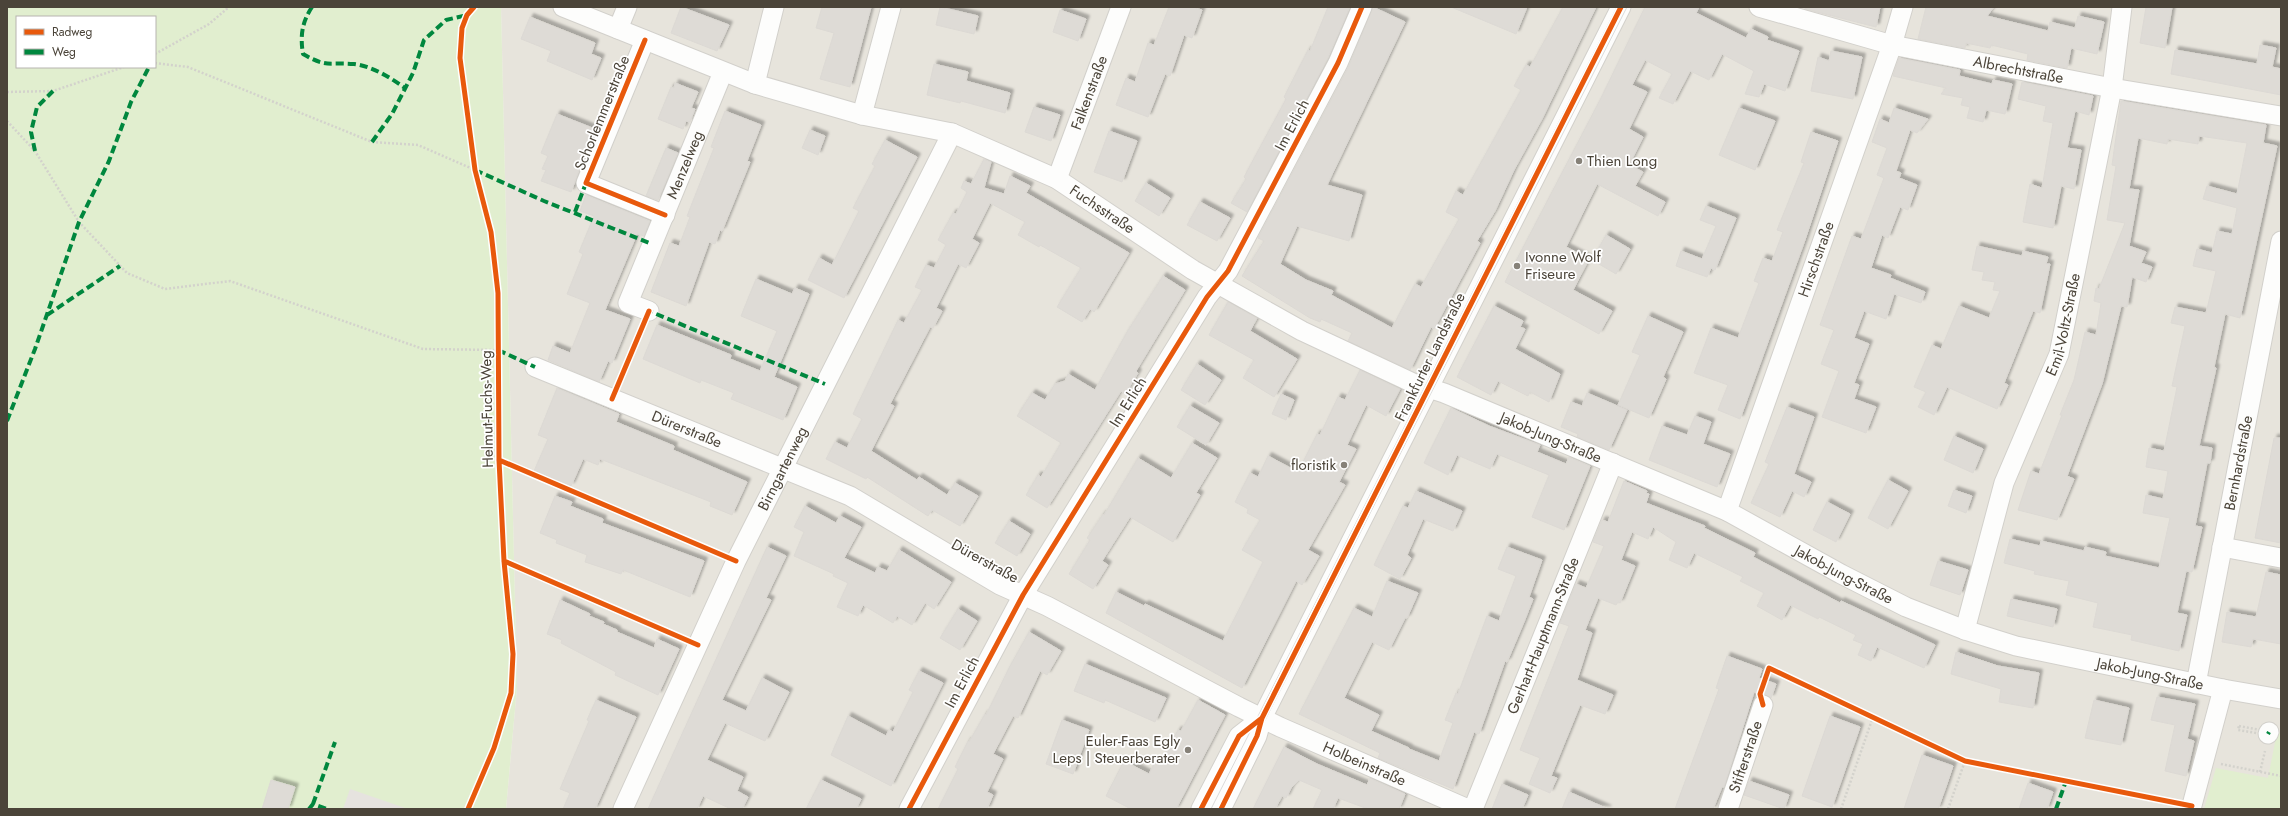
<svg xmlns="http://www.w3.org/2000/svg" width="2288" height="816" font-family="Jost,sans-serif">
	<style>
		.residential { fill: #e7e4dc }
		.green { fill: #e1eecf; fill-rule: evenodd }
		.parking { fill: #e6e3df }
		.building { fill: #dedbd6; stroke: #dcd9d4; filter: url(#shadow) }
		.lines { fill: none; stroke-linecap: round; stroke-linejoin: round }
		.minor-casing { stroke: #d2d0cb; stroke-width: 21 }
		.path { stroke: #d3d2cc; stroke-width: 2.5; stroke-dasharray: 2 2; stroke-linecap: butt }
		.minor { stroke: #fdfdfc; stroke-width: 19 }
		.tram { stroke: #dbdbda; stroke-width: 1 }
		.quiet { stroke: #00873e; stroke-width: 4; stroke-dasharray: 8 4; stroke-linecap: butt }
		.cycleway-casing { stroke: #fff; stroke-width: 8 }
		.cycleway { stroke: #e8590c; stroke-width: 5 }
		.poi-dot { fill: #868178; stroke: #fff; stroke-width: 1.5 }
		.labels { text-anchor: middle; stroke-width: 3.5; stroke-linejoin: round; paint-order: stroke }
		.street-label { font-size: 15px; fill: #4b4439; stroke: #fff }
		.poi-label { font-size: 15px; fill: #4b4439; stroke: #fff; text-anchor: start }
	</style>
	<defs>
		<filter id="shadow"><feDropShadow dx="3.5" dy="-3.5" stdDeviation="1" flood-color="#0004"/></filter>
	</defs>
	<rect width="100%" height="100%" fill="#f4f2ee"/>
	<path class="residential" d="M501 7H2281V809H506L517 687Z"/>
	<path class="green" d="M7 7H501L517 687 506 809H7ZM17 17H155V67H17Z
		M2277 732 2281 733V809H2204L2216 768 2268 778Z"/>
	<path class="parking" d="M350 789 408 809H343Z"/>
	<path class="building" d="M681 7 729 25 717 51 671 33Z
		M822 7H871L850 87 820 79 834 33 816 28Z
		M940 7 978 16 974 34 936 25Z
		M1169 7H1193L1202 10 1192 38 1184 35 1170 76 1165 74 1148 117 1116 105 1126 78 1135 82 1148 43 1154 45Z
		M1328 7H1350L1328 58 1247 212 1231 203 1246 179 1244 177 1286 99 1284 97 1308 50 1310 51Z
		M1373 7 1405 22 1327 185 1362 195 1349 241 1297 226 1280 264 1306 280 1333 291 1331 295 1392 328 1415 284 1421 287 1459 219 1446 212 1456 191 1463 195 1521 90 1514 86 1526 65 1530 67 1563 7H1596L1542 119 1514 170 1495 211 1477 241 1480 243 1434 329 1431 327 1410 370 1348 341 1352 333 1321 319 1320 322 1310 318 1242 276 1264 241 1258 238 1348 68Z
		M1451 7H1527L1516 34Z
		M1645 7H1699L1696 13 1746 38 1751 29 1768 37 1767 40 1799 51 1785 91 1764 84 1759 97 1745 94 1754 71 1722 54 1709 80 1690 71 1673 104 1659 98 1672 74 1645 60 1632 85 1647 92 1629 129 1643 137 1629 165 1643 172 1635 186 1665 202 1658 216 1597 184 1566 247 1589 259 1573 290 1612 311 1599 334 1505 282 1600 100Z
		M1805 7H1880L1876 27 1805 9Z
		M1926 7H1994L1987 16 2048 31 2050 22 2075 28 2078 16 2104 22 2097 54 2071 48 2067 68 2027 60 2028 54 1991 45 1990 48 1966 43 1965 48 1918 39Z
		M2146 7H2172L2165 48 2140 43Z
		M1060 10 1086 19 1078 41 1053 32Z
		M530 17 595 43 591 54 601 58 592 80 547 61 551 51 521 39Z
		M2260 45 2276 48 2272 67 2281 69V95L2171 74 2175 50 2257 64Z
		M1831 51 1862 57 1853 99 1811 91 1818 57 1829 61Z
		M1899 58 1960 70 1959 76 1992 84 1993 80 2012 84 2005 114 1986 110 1983 122 1967 118 1970 107 1961 105 1963 98 1941 94 1946 88 1893 76Z
		M934 64 968 72 966 81 1010 93 1005 113 961 101 960 103 927 95Z
		M2022 82 2093 96 2089 115 2075 111 2067 148 2081 150 2074 189 2061 186 2053 228 2023 222 2030 184 2042 188 2053 123 2043 121 2046 106 2018 99Z
		M675 83 698 92 691 108 695 109 690 122 686 121 683 129 658 119 671 87 674 88Z
		M2121 101 2266 125 2263 143 2277 146 2240 318 2225 314 2214 367 2216 368 2199 446 2212 448 2210 463H2207L2195 526 2202 527 2192 572 2186 571 2177 613 2187 615 2179 651 2131 640 2132 635 2093 627 2098 603 2066 595 2069 581 2034 574 2035 571 2004 563 2010 539 2040 546 2041 541 2084 551 2085 547 2106 552 2105 556 2159 568 2170 518 2143 513 2146 495 2163 499 2168 471 2146 467 2149 448 2164 451 2177 387 2172 386 2185 326 2171 323 2175 307 2206 313 2216 271 2193 266 2197 249 2212 253 2217 231 2232 234 2237 208 2203 199 2207 186 2237 194 2247 143 2199 136 2198 144 2168 139 2167 144 2138 138 2129 189 2139 190 2129 246 2146 252 2141 263 2152 267 2146 282 2132 277 2127 307 2121 306 2102 384 2067 476 2074 479 2057 520 2018 510 2031 471 2039 474 2062 415H2060L2074 380 2085 332 2096 335 2101 303 2094 301 2096 288 2099 289 2125 223 2107 220 2116 166 2112 165Z
		M1034 107 1060 115 1051 141 1025 132Z
		M1739 108 1775 121 1755 170 1719 155Z
		M1894 108 1928 119 1917 133 1910 130 1896 171 1901 173 1899 178 1917 185 1908 210 1900 207 1888 238 1882 235 1871 268 1891 275 1890 278 1925 292 1921 303 1894 294 1886 319 1864 311 1854 338 1869 344 1854 383 1859 385 1854 399 1876 407 1866 433 1822 417 1839 371 1821 364 1834 330 1820 325 1852 236 1861 239 1884 178 1877 175 1887 148 1872 142 1880 119 1889 123Z
		M725 111 761 125 747 161 750 162 722 231 720 230 715 244 709 242 686 306 651 292 670 243 679 246 690 217 687 216 714 148 711 147Z
		M557 114 595 129 571 192 541 181 546 170 542 169 548 156 541 153Z
		M810 130 825 136 818 155 802 148Z
		M1109 131 1137 141 1122 182 1094 172Z
		M1811 132 1838 141 1805 240 1740 419 1718 410 1728 385 1694 373 1711 328 1738 338 1759 283 1754 281 1763 258 1772 261 1783 232 1777 230 1804 163 1801 162Z
		M885 140 917 157 844 298 808 280 819 258 832 265 859 211 853 208 875 166 872 164Z
		M666 148 678 153 658 200 646 196Z
		M984 159 991 162 984 188 1004 194 1010 176 1030 186 1026 193 1129 253 1094 312 1090 309 1082 322 1057 307 1081 268 1040 245 1039 247 1018 235 1025 222 990 203 972 239 979 243 966 268 958 264 936 308 942 311 933 328 930 327 890 404 894 406 871 451 917 480 919 477 947 495 955 483 978 496 960 526 932 510 928 516 867 477 866 479 826 459 835 442 847 448 862 419 853 414 898 320 904 323 922 290 915 287 926 265 934 268 946 245 938 240 953 213 956 214 967 192 961 188 964 181 971 184Z
		M1146 183 1170 198 1159 216 1135 201Z
		M586 195 650 221 644 236 637 234 605 310 630 319 612 363 608 361 599 382 548 360 553 346 570 353 590 303 567 294 583 254 579 252 594 216 580 211Z
		M1200 202 1230 218 1217 241 1187 225Z
		M1706 206 1736 218 1715 270 1711 268 1707 277 1676 266 1681 251 1702 259 1716 226 1700 220Z
		M1606 235 1630 249 1616 274 1592 260Z
		M1977 246 2022 256 2023 251 2048 257 2046 264H2050L2040 313 2033 311 2004 383 2008 385 1997 409 1947 387 1934 415 1918 407 1926 392 1914 387 1932 345 1941 349 1959 306 1989 318 2000 291 1993 290 1995 282 1982 280 1984 272 1972 270Z
		M1163 276 1185 290 1136 371 1138 373 1125 394 1121 391 1047 508 1026 495 1038 475 1041 477 1061 443 1017 416 1032 393 1045 400 1055 384 1065 381 1068 374 1095 390 1127 332Z
		M756 279 792 294 795 288 809 294 774 377 797 387 783 420 731 399 734 393 701 380 700 383 643 359 657 325 731 355 730 359 760 371 777 331 741 316Z
		M1228 302 1257 318 1250 331 1297 359 1274 397 1243 378 1254 360 1209 335Z
		M1494 306 1523 321 1520 327 1525 329 1515 349 1560 374 1549 402 1530 392 1528 396 1498 381 1491 395 1457 377Z
		M1648 316 1683 332 1663 377 1666 379 1649 418 1618 405 1640 355 1632 352Z
		M1197 364 1221 380 1205 405 1181 390Z
		M1360 370 1400 389 1386 416 1366 405 1347 445 1356 449 1339 482 1345 485 1308 550 1319 556 1302 585 1296 581 1242 688 1106 613 1116 592 1144 606 1145 604 1223 641 1263 562 1242 550 1260 520 1247 513 1248 509 1235 502 1250 473 1258 477 1268 456 1298 472 1317 434 1320 435 1338 397 1345 400Z
		M557 388 619 414 616 422 674 446 673 450 747 482 732 515 710 506 711 502 600 459 598 465 583 459 571 486 534 471 548 439 538 435Z
		M1587 393 1627 410 1609 450 1577 437 1578 434 1561 427 1571 402 1582 406Z
		M1281 394 1294 400 1286 420 1272 414Z
		M1190 406 1219 423 1206 445 1177 427Z
		M1787 407 1814 417 1794 474 1811 482 1804 497 1792 491 1780 517 1751 503 1769 464 1765 462Z
		M1451 408 1489 426 1540 445 1537 452 1566 464 1569 457 1590 466 1564 530 1532 517 1549 475 1497 454 1490 469 1457 455 1448 475 1424 463Z
		M1695 416 1711 422 1703 444 1730 454 1717 487 1649 460 1662 426 1687 435Z
		M1954 436 1983 449 1973 473 1944 460Z
		M2274 438H2281V543L2255 538Z
		M1192 443 1217 458 1196 493 1200 495 1173 542 1130 517 1102 561 1108 565 1093 589 1069 574 1090 540 1087 538 1103 514 1104 515 1138 458 1171 478Z
		M1888 480 1908 491 1888 529 1868 518Z
		M1624 481 1647 491 1646 493 1649 494 1646 503 1705 526 1704 528 1755 553 1753 557 1840 603 1841 601 1935 645 1924 668 1877 647 1871 661 1858 655 1863 644 1853 640 1856 635 1819 617 1818 619 1790 605 1782 620 1757 606 1764 593 1740 581 1743 577 1694 553 1687 568 1669 560 1676 542 1653 527 1648 539 1632 532 1621 560 1635 566 1620 603 1618 602 1616 605 1598 598 1585 630 1592 633 1577 680 1613 695 1605 714 1580 705 1551 776 1557 778 1550 793 1529 784 1540 758 1520 750 1569 626 1560 623 1576 584 1586 588 1604 546 1593 542 1602 520 1608 522Z
		M1954 490 1972 496 1966 513 1948 506Z
		M1416 491 1462 511 1453 531 1423 519 1407 555 1411 558 1400 579 1374 565 1403 506 1408 508Z
		M555 496 572 502 570 506 603 519 602 523 704 561 690 597 623 570 621 574 585 562 587 555 556 543 557 540 540 533Z
		M1827 502 1850 514 1836 542 1813 530Z
		M805 506 836 523 840 516 861 527 844 558 875 573 878 567 887 571 899 550 951 582 934 609 925 603 912 625 897 616 893 623 863 605 858 616 837 607 848 583 833 576 834 574 794 556 804 532 794 527Z
		M1009 521 1030 534 1017 556 995 543Z
		M767 547 786 556 766 598 771 600 722 700 746 711 762 678 789 692 765 741 725 723 707 760 743 777 737 791 748 797 742 809H731L703 796 697 809H648Z
		M1507 547 1542 560 1529 597 1533 599 1524 622 1507 662 1505 661 1479 734 1474 732 1453 789 1378 758 1380 753 1299 714 1354 608 1372 617 1387 581 1418 593 1407 618H1405L1389 650 1372 642 1344 698 1379 715 1371 731 1409 748V749L1439 761 1453 723 1445 720 1456 693 1458 694 1487 616 1499 621 1516 576 1498 569Z
		M1938 561 1968 570 1960 595 1930 585Z
		M2266 572 2281 575V644L2253 639 2251 647 2222 642 2227 612 2256 617Z
		M2011 599 2057 609 2053 627 2007 616Z
		M560 600 590 614 589 616 604 622 603 624 617 630V632L654 648 657 639 679 649 658 695 615 675 616 672 561 643 562 640 547 634Z
		M958 609 977 621 960 650 940 638Z
		M1029 632 1061 651 1047 675 1040 671 1018 718 1013 716 993 754 1003 759 987 792 993 795 987 809H938L958 769 955 767 968 741 969 742 985 714 986 715 1009 668Z
		M1956 652 1998 666 2039 673 2033 708 1999 702 2001 689 1951 674Z
		M1727 656 1762 669 1759 678 1776 684 1771 698 1754 692 1724 787H1722L1713 809H1675L1719 689 1716 688Z
		M1085 664 1166 698 1155 722 1105 700 1104 703 1074 691Z
		M919 671 943 683 891 786 831 755 848 716 886 736 889 730 893 732 913 692 909 690Z
		M2157 697 2195 704 2187 739 2194 741 2186 776 2165 771 2175 725 2151 720Z
		M596 700 636 717 595 809H563L570 793 560 789 589 721 587 720Z
		M1198 700 1225 715 1176 809H1131L1106 796 1124 761 1149 774 1155 762 1159 764 1178 730 1181 731Z
		M2094 700 2129 708 2121 745 2085 738Z
		M1830 716 1860 727 1832 807 1802 796Z
		M1062 720 1089 730 1073 774 1046 764Z
		M1284 747 1317 764 1367 785 1370 778 1405 794 1399 809H1368L1338 798 1333 809H1313L1322 790 1299 780 1291 788 1286 798 1282 796 1275 809H1253Z
		M1922 755 1953 766 1948 781 1938 809H1904Z
		M271 780 295 787 288 809H262Z
		M821 780 861 799 856 809H806Z
		M1749 781 1789 795 1784 809 1744 795Z
		M2028 783 2053 792 2047 809H2019Z
		M1502 784 1528 795 1522 809H1492Z
		M1569 792 1608 809H1562Z"/>
	<g class="lines">
		<defs>
			<g id="minor">
				<path id="s1" d="M563 7 755 84 862 115 952 133 1057 179 1193 270 1302 331 1413 383 1444 393 1727 511 1841 574 1906 607 1965 630 2016 646 2223 689 2281 699"/>
				<path id="s2" d="M1759 7 1892 45 2112 88 2281 116"/>
				<path d="M618 29 627 7"/>
				<path d="M645 40 586 183 665 215"/>
				<path d="M755 84 774 7"/>
				<path d="M862 115 891 7"/>
				<path id="s3" d="M1057 179 1121 7"/>
				<path id="s4" d="M649 311 628 303 723 72"/>
				<path id="s5" d="M535 367 850 496 1000 585 1047 606 1239 707 1280 727 1468 809"/>
				<path id="s6" d="M1727 511 1892 45 1903 7"/>
				<path d="M2222 547 2281 558"/>
				<path id="s7" d="M1965 630 2004 483 2059 354 2112 88 2122 7"/>
				<path id="s8" d="M2196 684 2281 241"/>
				<path d="M2268 734 2269 732"/>
				<path id="s9" d="M623 809 736 561 952 133"/>
				<path d="M909 809 1023 595 1207 297 1228 271 1338 63 1362 7"/>
				<path d="M1201 809 1239 736 1262 718"/>
				<path d="M1221 809 1257 736 1262 718 1621 7"/>
				<path id="s10" d="M1473 809 1613 463"/>
				<path id="s11" d="M1728 809 1763 705"/>
				<path d="M2191 809 2223 689"/>
			</g>
		</defs>
		<use href="#minor" class="minor-casing"/>
		<path class="path" d="M155 54 209 24 229 7
			M155 63 188 67 372 142 418 145 475 170
			M7 92 53 91 124 67
			M7 121 35 151 79 222 127 273 165 289 230 281 423 349 498 350
			M2239 726 2276 733 2275 736 2238 730Z
			M2221 764 2281 776
			M2260 772 2265 751
			M468 809 494 748 511 693 513 654 504 561 499 460 498 293 491 232 475 170 460 58 462 28 467 15 474 7
			M1841 809 1873 717
			M1948 809 1965 761"/>
		<use href="#minor" class="minor"/>
		<path class="tram" d="M1211 809 1617 7
			M1220 809 1627 7"/>
		<path class="quiet" d="M312 7C302 22 300 36 303 54 327 68 329 62 354 64 372 66 391 78 405 88
			M372 142 392 114 413 73 424 40 446 20 467 15
			M35 151 31 132 37 107 53 91
			M475 170 544 201 652 244
			M575 212 586 183
			M47 315 120 266
			M648 315 649 311 825 384
			M498 350 535 367
			M7 421 35 349 79 222 109 161 131 102 149 67
			M2268 734 2269 732
			M313 804 335 742
			M309 809 313 804 327 809
			M2056 809 2066 781"/>
		<defs>
			<path id="cycleway" d="M645 40 586 183 665 215
				M612 399 649 311
				M499 460 736 561
				M504 561 698 645
				M1763 705 1760 694 1769 668 1965 761 2192 806
				M468 809 494 748 511 693 513 654 504 561 499 460 498 293 491 232 475 170 460 58 462 28 467 15 474 7
				M909 809 1023 595 1207 297 1228 271 1338 63 1362 7
				M1201 809 1239 736 1262 718
				M1221 809 1257 736 1262 718 1621 7"/>
		</defs>
		<use href="#cycleway" class="cycleway-casing"/>
		<use href="#cycleway" class="cycleway"/>
	</g>
	<g class="poi-dot">
		<circle cx="1579" cy="161" r="4"/>
		<circle cx="1517" cy="266" r="4"/>
		<circle cx="1344" cy="465" r="4"/>
		<circle cx="1188" cy="750" r="4"/>
	</g>
	<g class="labels">
		<g class="street-label">
			<text dy="5" stroke="none"><textPath href="#s2" startOffset="267">Albrechtstraße</textPath></text>
			<text dy="5" stroke="none"><textPath href="#s3" startOffset="92">Falkenstraße</textPath></text>
			<text transform="translate(602 113) rotate(-68)" y="5">Schorlemmerstraße</text>
			<text transform="translate(1292 125) rotate(-62)" y="5">Im Erlich</text>
			<text dy="5" stroke="none"><textPath href="#s4" startOffset="172">Menzelweg</textPath></text>
			<text dy="5" stroke="none"><textPath href="#s1" startOffset="579">Fuchsstraße</textPath></text>
			<text dy="5" stroke="none"><textPath href="#s6" startOffset="267">Hirschstraße</textPath></text>
			<text dy="5" stroke="none"><textPath href="#s7" startOffset="322">Emil-Voltz-Straße</textPath></text>
			<text transform="translate(1430 357) rotate(-64)" y="5">Frankfurter Landstraße</text>
			<text transform="translate(1128 402) rotate(-58)" y="5">Im Erlich</text>
			<text transform="translate(487 409) rotate(-91)" y="5">Helmut-Fuchs-Weg</text>
			<text dy="5" stroke="none"><textPath href="#s5" startOffset="164">Dürerstraße</textPath></text>
			<text dy="5" stroke="none"><textPath href="#s1" startOffset="1084">Jakob-Jung-Straße</textPath></text>
			<text dy="5" stroke="none"><textPath href="#s8" startOffset="225">Bernhardstraße</textPath></text>
			<text dy="5" stroke="none"><textPath href="#s9" startOffset="376">Birngartenweg</textPath></text>
			<text transform="translate(985 561) rotate(29)" y="5">Dürerstraße</text>
			<text dy="5" stroke="none"><textPath href="#s1" startOffset="1408">Jakob-Jung-Straße</textPath></text>
			<text dy="5" stroke="none"><textPath href="#s10" startOffset="187">Gerhart-Hauptmann-Straße</textPath></text>
			<text dy="5" stroke="none"><textPath href="#s1" startOffset="1732">Jakob-Jung-Straße</textPath></text>
			<text transform="translate(962 682) rotate(-62)" y="5">Im Erlich</text>
			<text dy="5" stroke="none"><textPath href="#s11" startOffset="55">Stifterstraße</textPath></text>
			<text dy="5" stroke="none"><textPath href="#s5" startOffset="921">Holbeinstraße</textPath></text>
		</g>
		<g class="poi-label">
			<text x="1587" y="166">Thien Long</text>
			<text x="1525" y="262">Ivonne Wolf<tspan x="1525" dy="17">Friseure</tspan></text>
			<text x="1336" y="470" text-anchor="end">floristik</text>
			<text x="1180" y="746" text-anchor="end">Euler-Faas Egly<tspan x="1180" dy="17">Leps | Steuerberater</tspan></text>
		</g>
	</g>
	<rect width="2288" height="816" fill="none" stroke="#4b4439" stroke-width="16"/>
	<rect x="16" y="16" width="140" height="52" fill="#ffffff" stroke="#b7b4b0"/>
	<rect x="24" y="29" width="20" height="6" fill="#e8590c" stroke="#b7b4b0"/>
	<text x="52" y="36" font-size="12" fill="#4b4439">Radweg</text>
	<rect x="24" y="49" width="20" height="6" fill="#00873e" stroke="#b7b4b0"/>
	<text x="52" y="56" font-size="12" fill="#4b4439">Weg</text>
</svg>
